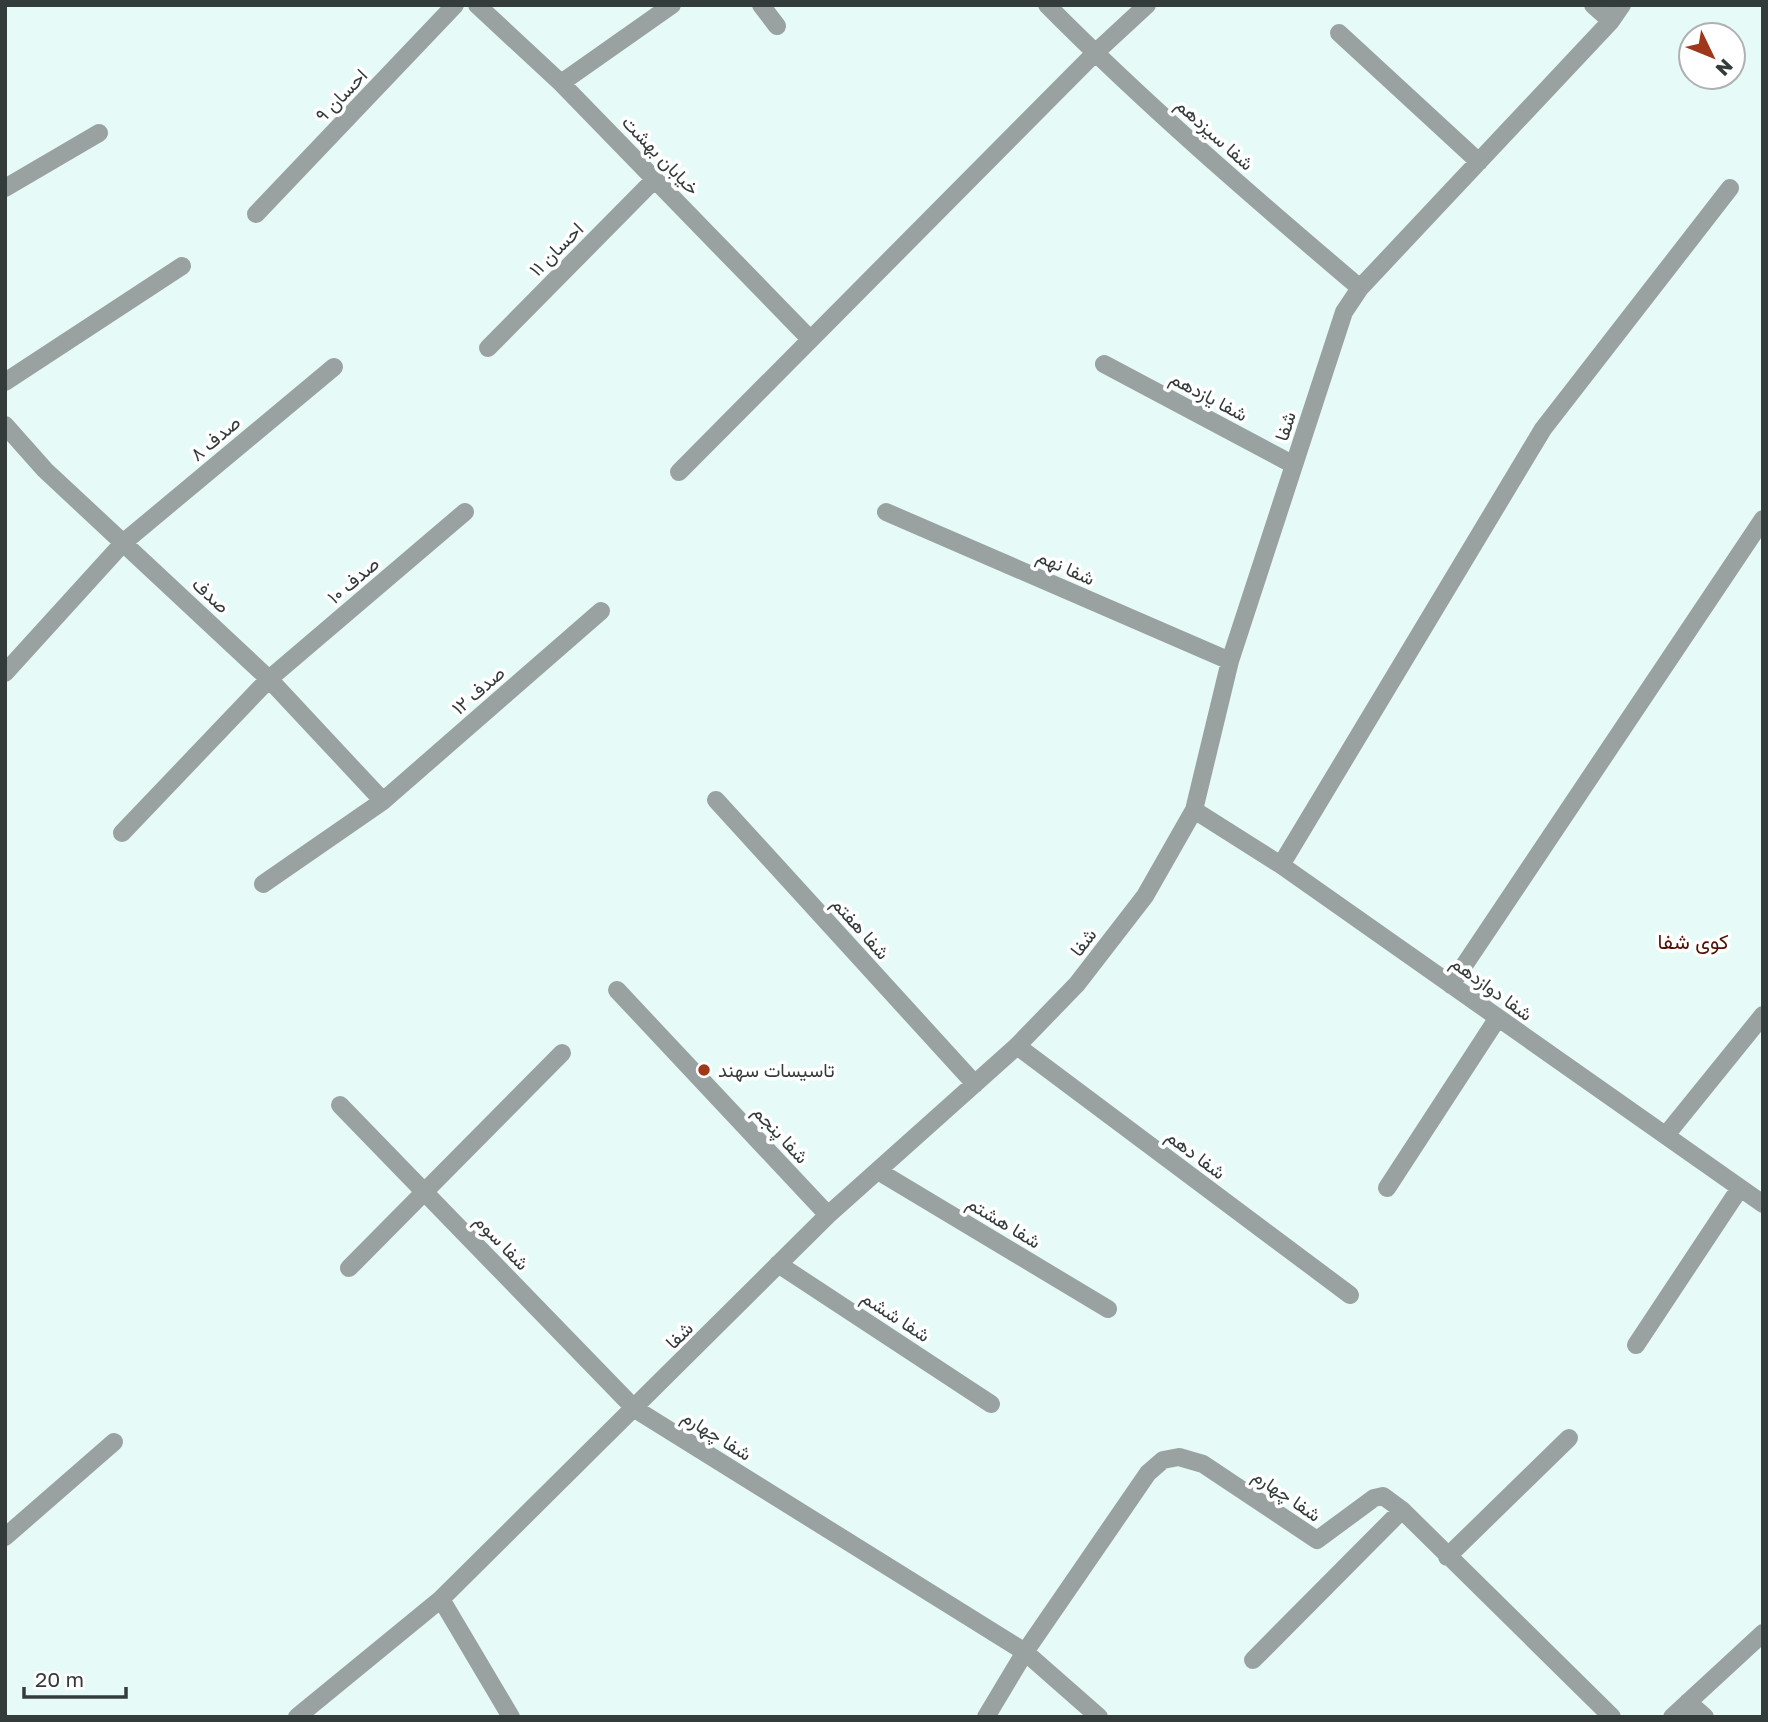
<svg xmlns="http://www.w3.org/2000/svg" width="1768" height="1722" font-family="'Golos Text',Vazirmatn,sans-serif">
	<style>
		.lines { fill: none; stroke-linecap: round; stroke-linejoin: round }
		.minor { stroke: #9aa2a1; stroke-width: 18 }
		.poi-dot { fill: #9f371a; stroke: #fff; stroke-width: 2.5 }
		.labels { text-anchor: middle; stroke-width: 7; stroke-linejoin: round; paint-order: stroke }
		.street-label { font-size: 19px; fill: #343c3b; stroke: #fff }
		.poi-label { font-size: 19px; fill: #343c3b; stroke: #fff; text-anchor: start }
		.neighbourhood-label { font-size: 21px; fill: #521100; stroke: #fff }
	</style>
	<rect width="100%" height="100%" fill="#e6faf8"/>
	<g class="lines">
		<path class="minor" d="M477 5 561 83 810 339
			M761 5 777 26
			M1047 5C1146 105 1253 197 1360 288
			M1593 5 1611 21
			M1339 33 1479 162
			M561 83 672 5
			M5 188 99 133
			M256 214 455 5
			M488 348 655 179
			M1104 364 1294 465
			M5 382 182 266
			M5 425 45 470 269 679 383 801
			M679 472 1095 53 1147 5
			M886 512 1230 661
			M5 673 124 542 334 367
			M716 800 975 1084
			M1194 810 1281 865 1763 1204
			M122 833 269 679 465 512
			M1281 865 1543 429 1730 188
			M263 884 383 801 601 611
			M1451 985 1763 519
			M617 990 828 1215
			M1017 1046 1350 1295
			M340 1105 635 1409 1025 1652 1099 1717
			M1666 1135 1763 1015
			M878 1171 1108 1309
			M1387 1188 1497 1019
			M778 1264 991 1404
			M349 1268 562 1053
			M1636 1345 1740 1188
			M5 1537 114 1442
			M1447 1557 1569 1438
			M441 1599 511 1717
			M1253 1660 1402 1510
			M1688 1702 1705 1717
			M297 1717 441 1599 828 1215 1017 1046 1077 984 1145 896 1194 810 1230 661 1344 312 1360 288 1611 21 1622 5
			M986 1717 1025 1652 1148 1473 1163 1460 1179 1457 1203 1464 1317 1540 1374 1498 1383 1496 1402 1510 1612 1717
			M1672 1717 1763 1633"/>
	</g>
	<circle class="poi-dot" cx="704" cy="1070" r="7"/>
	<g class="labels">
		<g class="street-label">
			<text transform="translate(341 95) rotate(-46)" y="7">احسان ۹</text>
			<text transform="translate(1215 134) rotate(42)" y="7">شفا سیزدهم</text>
			<text transform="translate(661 155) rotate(46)" y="7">خیابان بهشت</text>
			<text transform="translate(556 249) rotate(-45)" y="7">احسان ۱۱</text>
			<text transform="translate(1209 396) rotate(28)" y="7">شفا یازدهم</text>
			<text transform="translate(1285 426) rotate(-72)" y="7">شفا</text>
			<text transform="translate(215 438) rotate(-40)" y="7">صدف ۸</text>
			<text transform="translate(1066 567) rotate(24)" y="7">شفا نهم</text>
			<text transform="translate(353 580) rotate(-40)" y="7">صدف ۱۰</text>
			<text transform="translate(211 595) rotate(43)" y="7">صدف</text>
			<text transform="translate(478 690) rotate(-41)" y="7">صدف ۱۲</text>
			<text transform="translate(861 928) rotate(48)" y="7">شفا هفتم</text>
			<text transform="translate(1083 942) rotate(-52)" y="7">شفا</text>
			<text transform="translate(1492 988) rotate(36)" y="7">شفا دوازدهم</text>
			<text transform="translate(781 1134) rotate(47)" y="7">شفا پنجم</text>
			<text transform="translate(1196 1154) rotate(37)" y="7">شفا دهم</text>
			<text transform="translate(1004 1222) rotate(31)" y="7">شفا هشتم</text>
			<text transform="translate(502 1242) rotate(46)" y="7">شفا سوم</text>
			<text transform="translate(896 1316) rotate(33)" y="7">شفا ششم</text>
			<text transform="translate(679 1335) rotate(-45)" y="7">شفا</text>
			<text transform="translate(717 1435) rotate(32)" y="7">شفا چهارم</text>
			<text transform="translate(1287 1495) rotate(34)" y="7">شفا چهارم</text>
		</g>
		<g class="poi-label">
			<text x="718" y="1077">تاسیسات سهند</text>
		</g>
		<g class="neighbourhood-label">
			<text x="1693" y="949">کوی شفا</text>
		</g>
	</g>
	<rect width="1768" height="1722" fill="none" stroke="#343c3b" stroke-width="14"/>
	<g transform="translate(1712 56) rotate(133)"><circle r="33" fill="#ffffff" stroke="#aeb1b1" stroke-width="2"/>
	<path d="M0-5L12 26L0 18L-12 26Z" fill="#9f371a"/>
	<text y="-10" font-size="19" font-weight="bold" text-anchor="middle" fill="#343c3b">N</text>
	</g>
	<path d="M24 1687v10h102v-10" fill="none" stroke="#343c3b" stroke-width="3.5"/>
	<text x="35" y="1687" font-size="21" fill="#343c3b" stroke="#ffffff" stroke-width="5" paint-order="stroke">20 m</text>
</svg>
